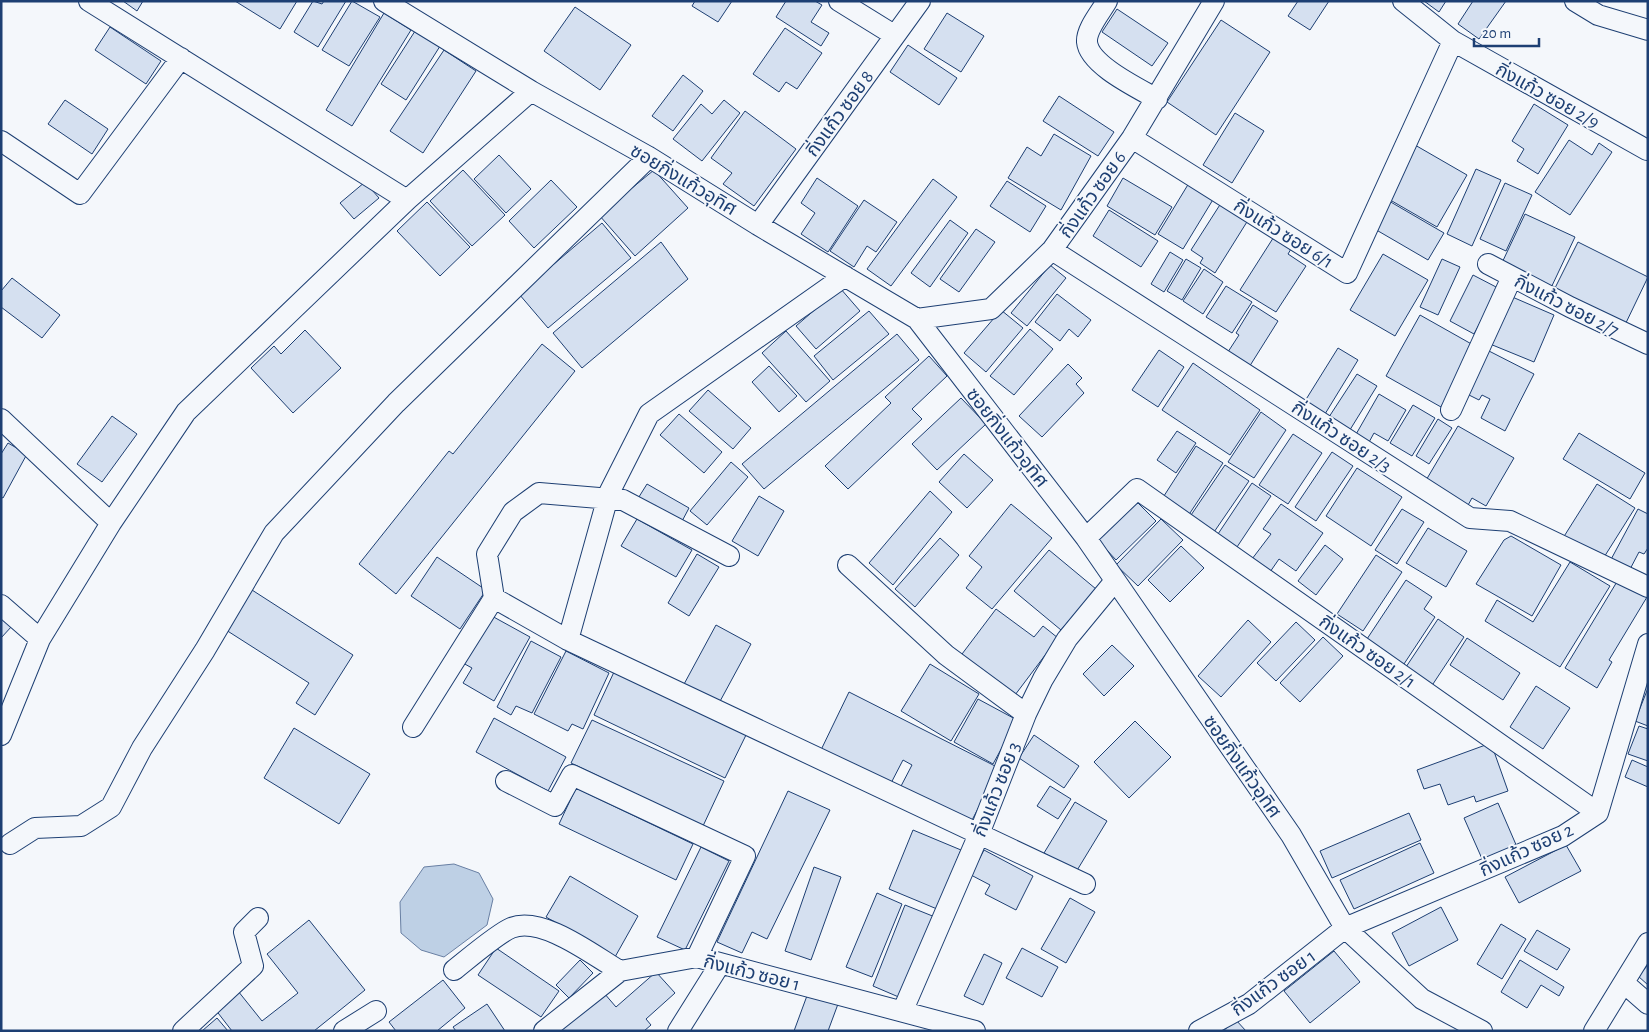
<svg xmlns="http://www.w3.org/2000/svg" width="1649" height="1032" font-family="'Alegreya Sans','Noto Sans Thai',sans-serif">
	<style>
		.water { fill: #bed0e5; stroke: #687fa3 }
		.building { fill: #d5e0f0; stroke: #1d3f73 }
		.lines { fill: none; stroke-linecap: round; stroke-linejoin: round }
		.street-casing { stroke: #1d3f73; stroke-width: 22 }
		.street { stroke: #f4f7fb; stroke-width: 20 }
		.labels { text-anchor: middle; stroke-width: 4; stroke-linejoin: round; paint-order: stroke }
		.street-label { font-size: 19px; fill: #1d3f73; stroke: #f4f7fb }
	</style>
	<rect width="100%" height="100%" fill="#f4f7fb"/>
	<path class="water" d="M454 864 479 873 493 899 487 925 444 957 421 950 401 933 400 902 424 867Z"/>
	<path class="building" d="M123 1H143L137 11Z
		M235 1H297L280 29Z
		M313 1 322 4 324 1H346L318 47 294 32Z
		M352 1 380 17 349 66 322 50Z
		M695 1H732L718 22 692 6Z
		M786 1H815L822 5 811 22 829 33 821 46 776 17Z
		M1298 1H1329L1310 30 1288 16Z
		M1424 1H1446L1439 12Z
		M1473 1H1506L1479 39 1458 24Z
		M575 7 631 45 600 90 544 51Z
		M1117 9 1168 43 1152 66 1102 32Z
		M384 13 411 30 352 126 326 110Z
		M947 13 984 36 961 72 924 49Z
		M1221 20 1270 52 1216 135 1167 102Z
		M110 27 161 61 146 84 95 50Z
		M417 28 442 43 406 100 381 84Z
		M785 28 822 53 797 89 786 82 779 92 753 74Z
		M908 45 957 78 939 105 890 72Z
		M444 50 476 71 423 153 390 131Z
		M683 75 703 91 673 131 652 116Z
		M1059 96 1114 132 1098 156 1043 121Z
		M65 100 108 129 92 154 48 124Z
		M724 100 740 113 702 161 673 139 701 104 712 114Z
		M1534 104 1568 125 1538 174 1517 161 1524 149 1512 141Z
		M745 111 796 149 754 206 723 184 732 173 711 158Z
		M1235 113 1264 131 1232 183 1203 165Z
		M1054 134 1091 156 1061 210 1008 178 1027 147 1041 156Z
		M1569 140 1592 155 1599 143 1612 152 1570 215 1535 192Z
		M1415 145 1467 175 1437 227 1385 197Z
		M499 155 531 189 506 213 474 179Z
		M1476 169 1501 180 1472 246 1447 234Z
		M463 170 505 215 472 246 430 201Z
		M654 170 688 208 635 256 599 215Z
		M817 178 858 206 828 252 801 234 815 213 801 203Z
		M1123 178 1172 207 1155 235 1107 206Z
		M1192 178 1217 193 1183 249 1158 234Z
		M933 179 957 197 891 286 867 269Z
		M551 180 577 207 534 248 509 221Z
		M1007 181 1046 206 1030 232 990 206Z
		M365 182 379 198 354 219 340 203Z
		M1505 183 1532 195 1506 251 1480 239Z
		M864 200 897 222 876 252 867 246 854 267 830 251Z
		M1223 200 1250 217 1215 273 1200 263 1203 258 1191 250Z
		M1389 201 1444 233 1428 260 1373 228Z
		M427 202 470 247 440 276 397 231Z
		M1109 210 1158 241 1141 267 1093 236Z
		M1525 214 1575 237 1550 290 1500 267Z
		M950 220 968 233 930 287 911 273Z
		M602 223 631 258 548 328 519 294Z
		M976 229 995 242 959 292 940 279Z
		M1277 232 1294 244 1288 254 1306 266 1276 312 1240 290Z
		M661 242 688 279 582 368 553 333Z
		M1578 242 1648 277 1623 329 1552 294Z
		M1170 252 1183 260 1164 292 1151 284Z
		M1383 254 1428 280 1395 336 1350 310Z
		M1186 259 1201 268 1182 300 1167 291Z
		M1442 259 1460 267 1438 315 1420 307Z
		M1050 265 1066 278 1027 326 1011 313Z
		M1204 269 1223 282 1203 314 1183 301Z
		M1473 275 1498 288 1474 334 1450 321Z
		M12 278 60 315 42 338 1 307V291Z
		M1226 286 1252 302 1232 333 1206 317Z
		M840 288 860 311 816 349 796 326Z
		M1057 294 1091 320 1078 337 1069 329 1060 341 1035 322Z
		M1510 296 1554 315 1534 362 1490 344Z
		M1253 305 1278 321 1246 372 1224 358 1239 335 1236 333Z
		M1001 310 1023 328 986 372 964 353Z
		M869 311 889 334 833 380 814 356Z
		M1420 315 1475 346 1441 407 1386 376Z
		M1030 329 1053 349 1014 395 990 376Z
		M305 330 341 368 293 413 251 368 274 346 281 354Z
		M786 331 830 381 806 402 762 353Z
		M897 334 919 360 764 489 742 464Z
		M542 344 575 371 396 594 359 564 449 451 453 454Z
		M1338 348 1358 360 1325 414 1305 401Z
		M1159 350 1184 367 1158 407 1132 390Z
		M1487 350 1534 374 1505 431 1481 418 1490 399 1482 395 1479 400 1465 393Z
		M929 356 947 376 912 409 922 419 848 489 825 466 891 403 885 397Z
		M1193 363 1260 410 1230 455 1162 410Z
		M1068 364 1082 378 1076 384 1084 393 1042 437 1019 416Z
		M769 366 797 396 779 412 752 382Z
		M1357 374 1377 386 1348 433 1327 420Z
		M708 390 751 428 733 449 689 411Z
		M1379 394 1406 410 1388 441 1374 433 1368 444 1355 436Z
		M961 398 986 424 937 470 912 444Z
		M1413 405 1435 418 1412 456 1390 443Z
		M1261 412 1286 430 1254 478 1228 462Z
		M679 414 722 452 704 473 660 435Z
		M112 416 137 434 102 482 77 464Z
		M1438 419 1452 428 1429 464 1416 456Z
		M1458 426 1514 458 1486 506 1472 498 1467 507 1425 482Z
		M1177 431 1196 443 1176 473 1157 460Z
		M1579 433 1645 473 1630 499 1563 459Z
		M1293 434 1322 453 1288 504 1259 485Z
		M8 443 27 454 3 498 1 497V454Z
		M1196 446 1223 463 1188 516 1162 499Z
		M1332 452 1353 466 1316 521 1295 507Z
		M964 454 993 480 967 508 939 482Z
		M731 462 748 477 707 525 690 511Z
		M1225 465 1249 481 1212 535 1189 518Z
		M1357 468 1402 497 1371 546 1326 516Z
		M1252 483 1271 496 1235 550 1216 537Z
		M647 484 689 508 680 525 637 500Z
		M1597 484 1635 508 1601 562 1563 538Z
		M930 491 952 512 893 585 869 563Z
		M759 496 784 511 758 556 732 541Z
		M1133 498 1156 521 1116 560 1094 536Z
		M1011 504 1052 538 992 609 966 588 982 567 969 556Z
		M1281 504 1323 533 1296 571 1279 559 1270 572 1252 559 1271 534 1263 529Z
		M1402 509 1424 522 1397 564 1375 550Z
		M1638 509 1648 514V548L1644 554 1639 552 1627 575 1608 565Z
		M637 519 692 550 676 577 621 546Z
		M1161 519 1183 540 1138 586 1116 565Z
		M1428 528 1467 551 1446 587 1406 563Z
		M1511 536 1561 565 1532 616 1476 584 1504 540Z
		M940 538 959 555 915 607 895 589Z
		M1325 545 1343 559 1316 595 1298 581Z
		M1181 546 1204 568 1170 602 1148 580Z
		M1049 550 1096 589 1061 630 1014 591Z
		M697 554 719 567 689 616 668 603Z
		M1376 555 1402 572 1363 631 1337 614Z
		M437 557 486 590 460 629 411 596Z
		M1570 562 1610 586 1560 667 1485 621 1497 600 1533 622Z
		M1406 580 1432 597 1424 609 1435 617 1402 667 1365 642Z
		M1618 580 1647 597 1609 660 1612 662 1597 688 1565 668Z
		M252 590 353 655 315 715 296 703 309 683 226 630Z
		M996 609 1034 637 1043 626 1058 638 1012 699 959 658Z
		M490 615 530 637 494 701 463 683 472 668 463 663Z
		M1 617 12 626 1 638Z
		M1438 619 1464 637 1431 687 1404 670Z
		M1248 620 1271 642 1221 697 1198 676Z
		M1296 622 1315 640 1276 681 1257 663Z
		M716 625 751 644 718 705 683 686Z
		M1323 637 1343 656 1300 702 1280 683Z
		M1467 638 1520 673 1503 700 1450 665Z
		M531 641 561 657 532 713 516 706 511 715 497 707Z
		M1112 645 1134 666 1104 696 1083 674Z
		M566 651 609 673 583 729 572 724 568 731 534 714Z
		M930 664 979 694 951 741 901 711Z
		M614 672 747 733 725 778 594 715Z
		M1536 686 1570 708 1543 749 1510 727Z
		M1648 688V726L1635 721Z
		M849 692 999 768 970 824 900 788 912 765 903 760 889 787 820 752Z
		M978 699 1017 720 993 764 954 742Z
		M494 718 566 757 548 791 476 752Z
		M592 720 724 781 703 826 571 763Z
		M1135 721 1171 757 1129 798 1094 762Z
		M1639 726 1648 729V761L1628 754Z
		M294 728 370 774 339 824 264 778Z
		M1034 735 1079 766 1064 788 1019 758Z
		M1491 743 1508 791 1476 802 1474 796 1448 805 1440 784 1424 789 1417 770Z
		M1632 760 1648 767V787L1625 777Z
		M1050 786 1071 799 1058 819 1037 806Z
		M576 788 693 844 676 880 559 824Z
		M788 791 830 810 767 939 752 932 742 953 717 942Z
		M1075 802 1107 821 1076 872 1044 853Z
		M1498 803 1517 847 1483 861 1464 818Z
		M1409 813 1421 840 1332 878 1320 851Z
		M913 830 961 850 937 909 889 889Z
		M1420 843 1434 873 1354 909 1340 880Z
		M1566 845 1581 871 1519 903 1505 877Z
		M701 847 729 861 685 950 657 937Z
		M984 850 1033 876 1016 910 985 894 990 885 971 875Z
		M814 867 841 877 811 960 785 951Z
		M570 876 638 916 615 957 546 917Z
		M877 893 902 904 872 977 846 967Z
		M1070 898 1095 912 1066 963 1041 949Z
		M905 905 935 917 901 998 873 986Z
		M1441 907 1458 940 1409 966 1392 933Z
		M309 920 365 990 314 1031H232L215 1009 238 991 262 1021 298 993 267 954Z
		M1501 924 1526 939 1502 979 1477 964Z
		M1537 930 1570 949 1557 970 1524 951Z
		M496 948 559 991 541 1017 478 975Z
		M1022 948 1058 967 1042 997 1006 978Z
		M1334 951 1360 982 1310 1023 1284 991Z
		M984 954 1002 963 983 1005 964 996Z
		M580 960 593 973 569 998 556 985Z
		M1520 960 1564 987 1559 996 1541 985 1527 1008 1501 992Z
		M1648 965V985L1638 976Z
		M656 972 675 993 646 1019 651 1025 644 1031H560L604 993 616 1007Z
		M443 980 465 1008 437 1031H396L389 1022Z
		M808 993 838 1004 828 1031H794Z
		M487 1004 505 1031H456L453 1027Z
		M217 1018 228 1031H202Z
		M1236 1020 1246 1031H1223Z"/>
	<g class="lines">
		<defs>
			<path id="street" d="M89 1 407 200
				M384 1 531 91 649 157 758 225 917 319 1086 538 1291 835 1345 928 1422 999 1482 1031
				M839 1 894 35
				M1107 1C1101 12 1086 29 1087 42 1089 65 1138 88 1157 99
				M1403 1 1453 41 1647 150
				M1575 1 1598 15 1648 30
				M1132 138 1347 273 1453 41
				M1 141 80 194 181 58
				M758 225 920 1
				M1052 250 1470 518 1510 521 1648 587
				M1488 264 1570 307 1648 344
				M917 319 991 309 1052 250 1132 138 1214 1
				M1451 410 1512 277
				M1 419 111 523
				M1086 538 1137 489 1598 813
				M848 565 946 655 1026 714
				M494 598 568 640 1085 884
				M1 605 40 639
				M568 640 609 493 649 414 845 276
				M413 727 494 598 487 554 513 512 539 493 623 500 729 556
				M1 735 40 639 111 523 186 412 407 200 531 91
				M506 781 555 806 572 775 745 856 697 957
				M10 844 35 828 81 826 111 807 142 748 205 650 274 533 396 403 649 157
				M454 970C468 959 497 934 511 928 542 915 594 956 620 971
				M1624 983 1648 1004
				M903 1010 979 834 1026 714 1043 679 1067 639 1114 582
				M183 1031 253 966 244 932 258 918
				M344 1031 376 1011
				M544 1031 620 971 697 957 975 1031
				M678 1031 720 964
				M1199 1031 1249 1004 1345 928 1563 836 1598 813 1648 644
				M1594 1031 1648 943"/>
		</defs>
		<use href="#street" class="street-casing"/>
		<use href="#street" class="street"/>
	</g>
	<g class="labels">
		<g class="street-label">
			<text transform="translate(1548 95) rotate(29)" y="7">กิ่งแก้ว ซอย 2/9</text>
			<text transform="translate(839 113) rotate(-54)" y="7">กิ่งแก้ว ซอย 8</text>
			<text transform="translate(684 179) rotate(31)" y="7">ซอยกิ่งแก้วอุทิศ</text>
			<text transform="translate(1092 194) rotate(-55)" y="7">กิ่งแก้ว ซอย 6</text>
			<text transform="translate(1284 233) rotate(32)" y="7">กิ่งแก้ว ซอย 6/1</text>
			<text transform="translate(1567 305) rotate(27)" y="7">กิ่งแก้ว ซอย 2/7</text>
			<text transform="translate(1342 436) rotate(33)" y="7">กิ่งแก้ว ซอย 2/3</text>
			<text transform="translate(1008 437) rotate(52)" y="7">ซอยกิ่งแก้วอุทิศ</text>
			<text transform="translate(1368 651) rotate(35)" y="7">กิ่งแก้ว ซอย 2/1</text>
			<text transform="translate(1243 766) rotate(55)" y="7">ซอยกิ่งแก้วอุทิศ</text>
			<text transform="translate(996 789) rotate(-69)" y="7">กิ่งแก้ว ซอย 3</text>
			<text transform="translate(1526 849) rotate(-25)" y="7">กิ่งแก้ว ซอย 2</text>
			<text transform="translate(752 972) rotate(14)" y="7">กิ่งแก้ว ซอย 1</text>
			<text transform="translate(1273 982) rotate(-36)" y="7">กิ่งแก้ว ซอย 1</text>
		</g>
	</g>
	<rect width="1649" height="1032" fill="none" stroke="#1d3f73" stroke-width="5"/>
	<path d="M1474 38v8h65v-8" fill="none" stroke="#1d3f73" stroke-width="2.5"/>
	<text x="1482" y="38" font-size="15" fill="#1d3f73" stroke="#f4f7fb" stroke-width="4" paint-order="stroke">20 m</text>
</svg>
